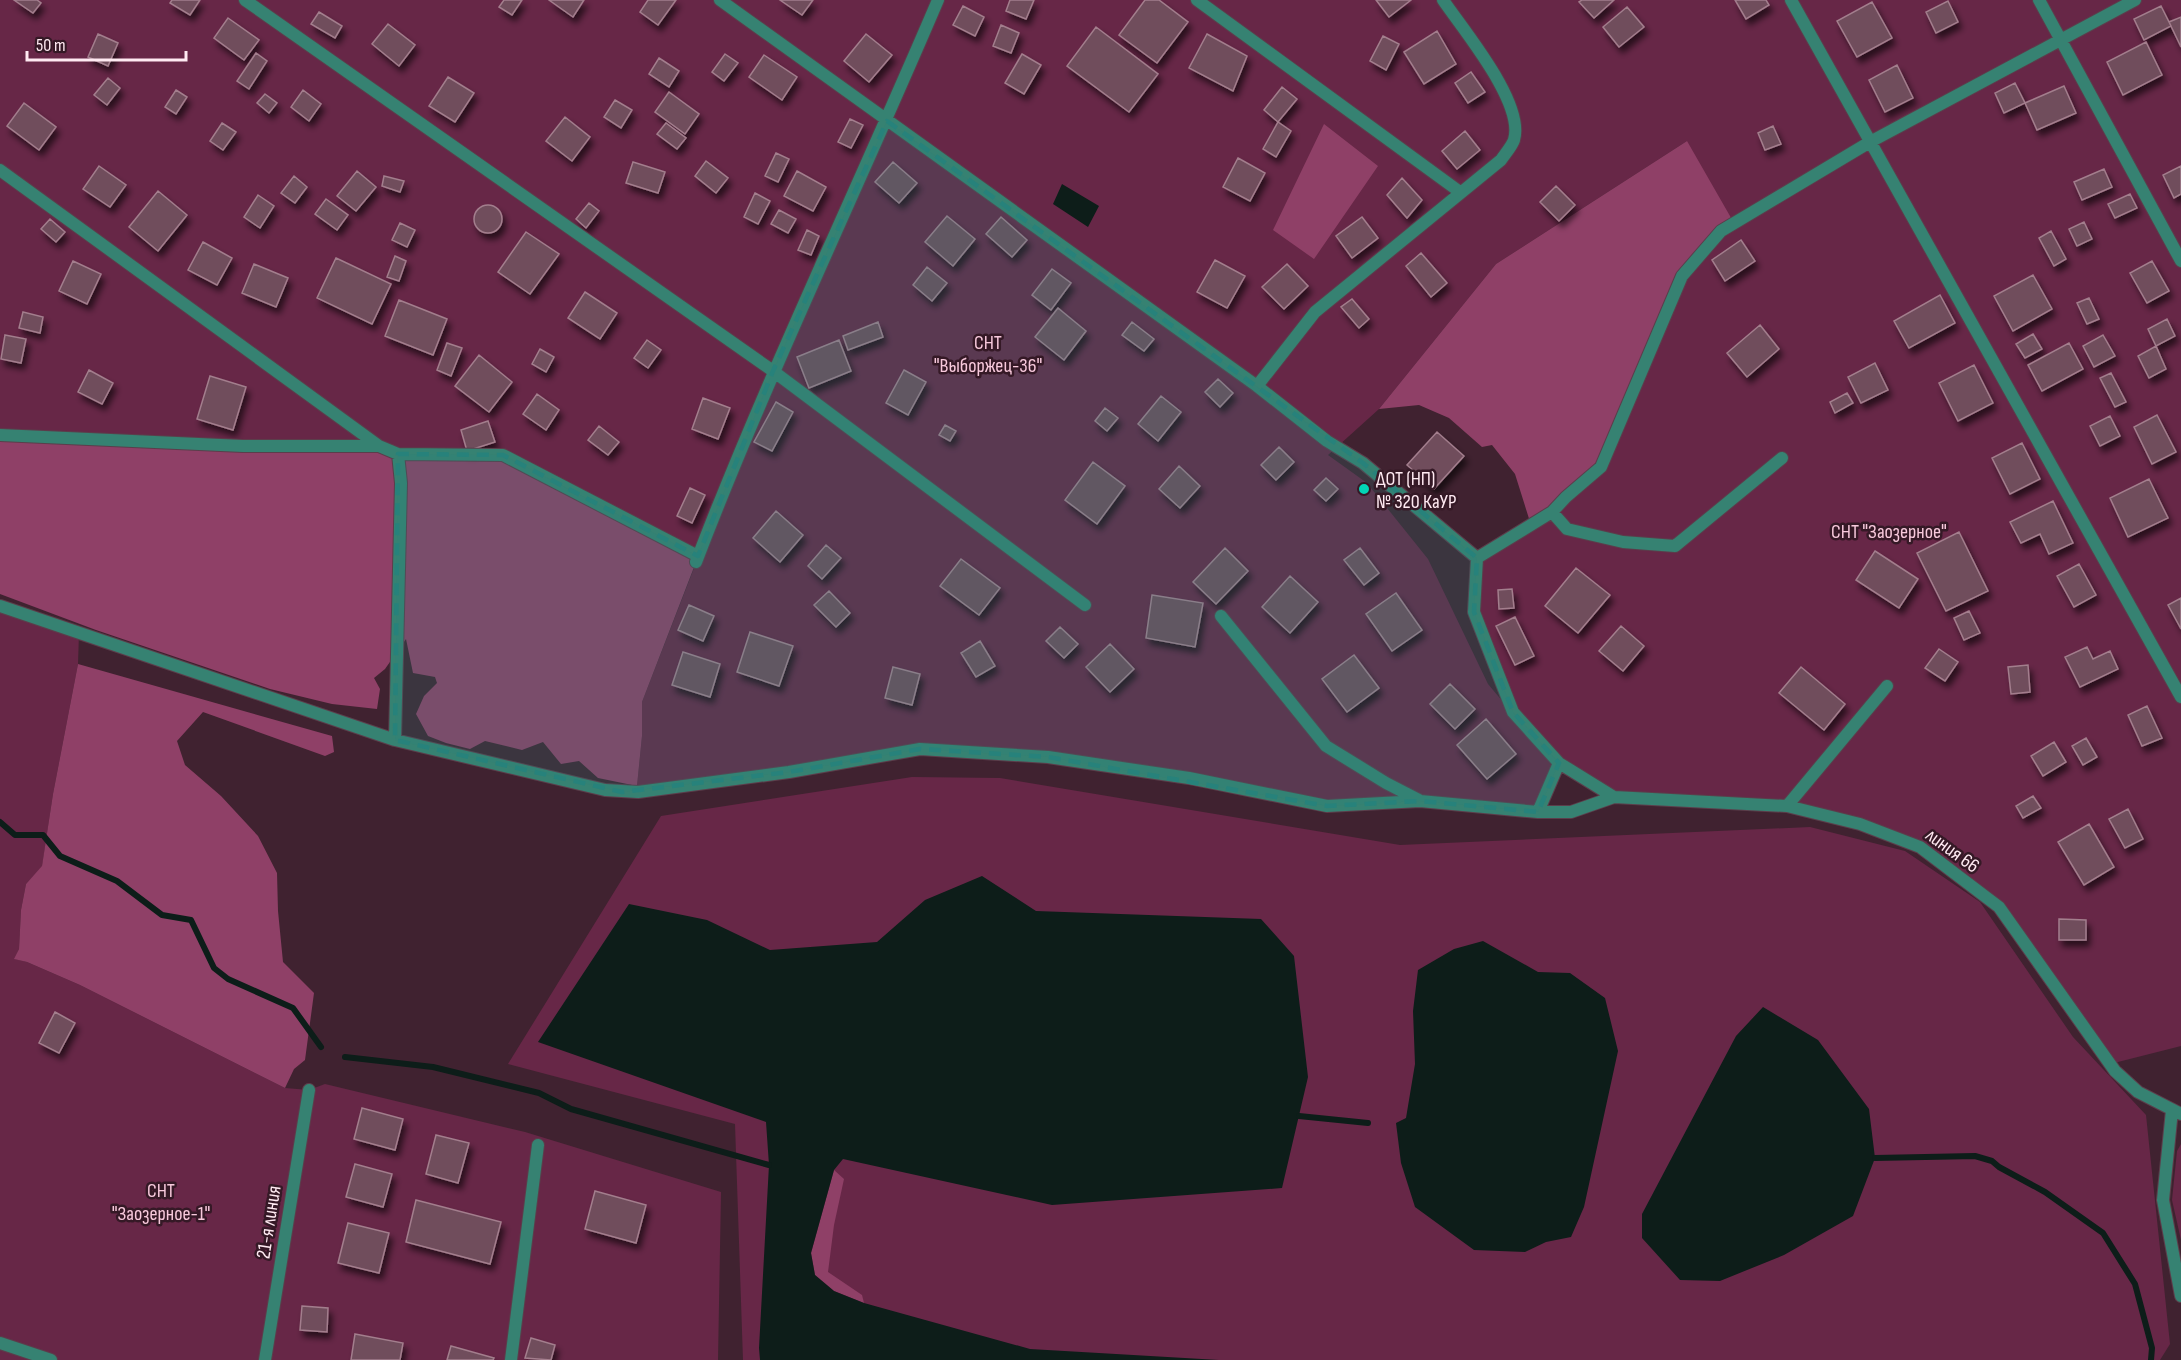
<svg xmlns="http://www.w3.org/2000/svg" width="2181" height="1360" font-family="'Sofia Sans Condensed',sans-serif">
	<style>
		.green { fill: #672747 }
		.forest { fill: #8f4067 }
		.water { fill: #0d1d19 }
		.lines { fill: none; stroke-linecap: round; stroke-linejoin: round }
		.stream { stroke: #0d1d19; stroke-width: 6 }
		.building { fill: #6f4d5c; stroke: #a37e8d; stroke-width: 1.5; filter: url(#shadow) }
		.minor-casing { stroke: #5b3e4b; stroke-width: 14 }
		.minor { stroke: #368272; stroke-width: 12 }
		.marked { fill: #27827b; fill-opacity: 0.2; stroke: #27827b; stroke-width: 4.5; stroke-dasharray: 12 8; stroke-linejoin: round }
		.poi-dot { fill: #03d5b6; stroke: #351926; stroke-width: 2 }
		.labels { text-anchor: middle; stroke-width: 5; stroke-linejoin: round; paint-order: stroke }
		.park-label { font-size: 20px; fill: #f8c9dc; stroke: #351926 }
		.poi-label { font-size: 20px; fill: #ffeaf2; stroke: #351926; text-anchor: start }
		.street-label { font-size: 20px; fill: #ffeaf2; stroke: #351926 }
	</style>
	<defs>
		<filter id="shadow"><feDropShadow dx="3.5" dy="6" stdDeviation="3" flood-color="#0009"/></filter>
	</defs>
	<rect width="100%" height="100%" fill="#402230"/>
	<path class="green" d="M0 0H2181V1046L2110 1064 1999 907 1920 847 1787 806 1614 797 1559 763 1513 712 1474 612 1477 558 1552 512 1687 141 1496 264 1379 409 1328 455 1367 483 1428 559 1488 684 1557 766 1533 811 1429 802 1327 806 1189 778 920 749 647 790 637 786 642 736V702L696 563 0 435Z
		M0 603 79 633 78 664 53 794 42 867 26 884 21 910 19 949 15 959 27 962 80 985 285 1088 309 1090 325 1084 525 1132 721 1192 718 1360H0Z
		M912 777 1000 778 1400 845 1810 827 1905 851 1980 902 2073 1037 2146 1115 2170 1344 2160 1360H743L735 1124 508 1064 661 816Z
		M2181 1144V1240L2172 1200 2177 1151Z"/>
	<path class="forest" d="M1324 124 1378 166 1314 259 1273 230Z
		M1687 141 1734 223 1682 276 1601 467 1531 525 1515 474 1492 445 1482 447 1449 418 1419 405 1379 409 1496 264Z
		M0 435 506 457 696 555V562L642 702V736L637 786 598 778 579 761 561 764 543 742 522 750 485 741 470 749 446 743 428 736 416 714 424 696 437 683 435 677 413 673 406 639 385 669 374 678 380 689 377 709 332 704 270 689 96 630 0 594Z
		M78 664 332 736 334 752 325 756 203 712 177 741 185 765 221 796 258 836 277 873 278 911 283 962 314 993 305 1060 294 1069 285 1088 80 985 27 962 14 959 19 949 21 910 26 884 42 866 53 794Z
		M834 1170 844 1179 834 1225 828 1272 862 1295 864 1303 834 1291 815 1275 811 1253Z"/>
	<path class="water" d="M1062 184 1099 206 1088 227 1053 204Z
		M982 876 1036 911 1261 919 1294 956 1308 1077 1282 1188 1052 1205 843 1159 834 1170 811 1253 815 1275 834 1291 864 1303 1030 1349 1219 1360H760L759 1348 769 1165 766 1122 538 1042 629 904 707 920 770 950 877 942 925 900Z
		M1483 941 1538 972 1570 973 1605 998 1618 1051 1584 1207 1571 1237 1546 1242 1525 1252 1474 1250 1415 1207 1401 1163 1396 1123 1406 1118 1415 1064 1413 1011 1418 970 1454 949Z
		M1763 1007 1818 1040 1869 1109 1875 1158 1853 1216 1784 1255 1720 1281 1680 1280 1642 1238V1214L1736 1036Z"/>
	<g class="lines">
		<path class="stream" d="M0 822 15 835H43L60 856 117 881 162 915 191 920 214 968 228 979 293 1008 321 1047
			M345 1057 433 1067 539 1093 571 1109 769 1165
			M1299 1116 1368 1123
			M1875 1158 1975 1156 1992 1161 1999 1167 2045 1192 2103 1233 2135 1284 2152 1348 2151 1360"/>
	</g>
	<path class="building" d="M14 0H37L41 3 33 13Z
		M172 0H200L190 15 170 3Z
		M504 0H522L512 15 499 7Z
		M549 0H584L573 17Z
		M648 0H676L658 25 640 12Z
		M780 0H813L802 15Z
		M1010 0H1034L1026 19 1006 11Z
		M1145 0H1159L1188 22 1157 63 1119 35Z
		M1376 0H1411L1389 17Z
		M1582 0H1614L1594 18 1579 2Z
		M1735 0H1766L1769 5 1746 19Z
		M1948 1 1958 22 1936 33 1926 12Z
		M1872 2 1892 38 1857 57 1837 21Z
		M963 6 984 17 975 36 953 25Z
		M2161 6 2171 26 2144 40 2134 19Z
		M1627 7 1644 27 1619 47 1603 27Z
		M319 12 342 26 335 38 311 24Z
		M2181 17V47L2169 22Z
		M228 18 259 40 244 60 214 38Z
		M388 24 415 45 399 66 372 44Z
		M1001 25 1019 33 1011 53 993 46Z
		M1096 27 1158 74 1129 112 1067 66Z
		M1437 31 1456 64 1424 84 1404 52Z
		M98 34 118 43 108 66 88 57Z
		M866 34 892 55 869 82 844 61Z
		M1207 34 1247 56 1233 91 1189 68Z
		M1383 36 1399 44 1386 70 1370 61Z
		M2146 42 2162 75 2123 95 2107 62Z
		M256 53 267 61 249 89 237 81Z
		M725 54 738 63 724 81 712 72Z
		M1022 54 1041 65 1024 94 1005 83Z
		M764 55 797 77 782 100 749 77Z
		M659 58 679 71 669 87 649 74Z
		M1897 65 1913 98 1885 112 1869 80Z
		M1471 72 1485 92 1468 103 1455 83Z
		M448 77 474 93 455 122 429 106Z
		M108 78 120 88 107 105 94 95Z
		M2015 83 2025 103 2004 113 1995 93Z
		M2064 86 2076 113 2037 130 2025 103Z
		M1282 87 1297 99 1278 122 1264 110Z
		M176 90 187 97 176 114 165 107Z
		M303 90 321 104 309 121 291 107Z
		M669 92 699 114 685 134 655 112Z
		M265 94 277 103 269 113 257 103Z
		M615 100 632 110 621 128 604 117Z
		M24 103 56 127 39 150 7 126Z
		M565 117 590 137 572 161 546 141Z
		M850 119 863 125 851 148 838 142Z
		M1278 122 1291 131 1276 157 1263 149Z
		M222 123 236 132 223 150 210 141Z
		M666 123 686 138 677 149 657 134Z
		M1773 126 1781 144 1765 150 1758 133Z
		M1465 131 1480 150 1457 169 1442 151Z
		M776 153 789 159 778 182 765 176Z
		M1238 158 1265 173 1250 201 1223 187Z
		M706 161 728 178 716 193 695 176Z
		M633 162 665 172 658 193 626 183Z
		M893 162 917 183 899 203 875 182Z
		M99 166 126 185 110 207 83 189Z
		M2181 166V194L2174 198 2163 175Z
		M2104 169 2112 187 2082 200 2074 182Z
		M357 171 376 187 356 211 337 196Z
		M797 171 826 187 813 211 784 196Z
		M294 176 307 187 295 203 281 193Z
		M384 176 404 181 400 192 382 186Z
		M1402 178 1422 200 1407 218 1387 195Z
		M1556 186 1575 205 1559 221 1540 202Z
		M158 191 187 215 158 251 129 227Z
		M755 193 770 201 758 224 744 217Z
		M2130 194 2137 208 2115 218 2108 204Z
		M258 195 274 206 260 228 244 217Z
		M326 199 348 215 337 230 315 214Z
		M589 203 599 211 586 228 576 219Z
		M474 219a14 14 0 1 1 28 0a14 14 0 1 1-28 0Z
		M779 210 796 219 788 233 771 224Z
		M947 216 975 239 953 266 925 242Z
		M1001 217 1027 240 1012 257 986 234Z
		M1362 217 1378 238 1352 258 1336 236Z
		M50 219 65 232 56 242 41 229Z
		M2084 222 2092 239 2077 246 2069 229Z
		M400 223 415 230 407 247 392 240Z
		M807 230 819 236 811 255 798 250Z
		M2051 231 2066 259 2054 266 2039 238Z
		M526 232 559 254 530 294 498 272Z
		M1741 240 1755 261 1725 281 1712 260Z
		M203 242 232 258 217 285 188 270Z
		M1421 253 1447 283 1431 297 1406 266Z
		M395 256 406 261 399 281 387 277Z
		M336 258 391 284 372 324 317 298Z
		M1215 260 1245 276 1227 308 1197 292Z
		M73 261 101 274 87 304 59 291Z
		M2152 261 2169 291 2147 303 2130 273Z
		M254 264 288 278 276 307 242 293Z
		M1287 264 1308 286 1284 309 1262 287Z
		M927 267 947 283 932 301 913 285Z
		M1052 269 1071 283 1051 310 1032 295Z
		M2033 275 2052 309 2013 331 1994 296Z
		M585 292 617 313 600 339 568 318Z
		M1940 295 1955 323 1909 348 1894 321Z
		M2089 298 2099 319 2087 324 2077 303Z
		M1352 299 1369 319 1359 328 1341 307Z
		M399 300 447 319 433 355 385 336Z
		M1058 308 1086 331 1064 360 1035 337Z
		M23 312 43 317 40 333 19 328Z
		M2167 319 2175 336 2156 346 2148 329Z
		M878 322 883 337 848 350 843 336Z
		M1132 322 1154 339 1144 351 1122 335Z
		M1760 325 1779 349 1747 377 1727 353Z
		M2033 334 2042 349 2025 358 2016 344Z
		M5 335 26 339 21 363 1 359Z
		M2103 335 2115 356 2094 367 2083 346Z
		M647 340 661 350 648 368 634 358Z
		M839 340 851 371 809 388 797 357Z
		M447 343 462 348 451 376 437 370Z
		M2069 343 2083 369 2042 391 2028 365Z
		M2156 346 2166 369 2149 378 2138 356Z
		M540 349 554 357 546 372 532 364Z
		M479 355 512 382 489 412 455 386Z
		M1875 363 1888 390 1861 403 1848 377Z
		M1974 365 1993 403 1958 421 1939 383Z
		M89 370 113 383 102 404 78 392Z
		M904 370 926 382 908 415 886 403Z
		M2111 373 2126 402 2115 407 2100 378Z
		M210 376 246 387 233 430 197 419Z
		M1218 379 1233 393 1220 407 1205 392Z
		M1847 393 1853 403 1835 413 1830 402Z
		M537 394 559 410 546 430 523 414Z
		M1161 396 1181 412 1158 441 1138 424Z
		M703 398 730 408 718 439 692 429Z
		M776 402 793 412 772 451 754 442Z
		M1105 408 1118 418 1107 431 1095 421Z
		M2157 415 2176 452 2152 464 2134 427Z
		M2110 416 2120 436 2100 446 2090 426Z
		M488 421 495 442 467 451 461 430Z
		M945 425 956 431 950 441 939 435Z
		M599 426 619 442 608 455 588 440Z
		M1437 432 1464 456 1434 489 1407 465Z
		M2022 443 2040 479 2010 494 1992 458Z
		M1279 447 1294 462 1276 480 1261 465Z
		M1093 462 1125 486 1097 524 1065 500Z
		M1179 466 1200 486 1180 508 1159 489Z
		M1326 478 1338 489 1326 501 1314 490Z
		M2149 479 2168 518 2128 537 2110 498Z
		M690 488 705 495 692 523 677 516Z
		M2053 501 2073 543 2049 554 2040 534 2021 543 2010 522Z
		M776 511 803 535 780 562 753 538Z
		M1959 532 1988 591 1946 611 1917 553Z
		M826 545 841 558 822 579 808 566Z
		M1225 548 1248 571 1216 604 1193 582Z
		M1360 548 1379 573 1364 585 1344 560Z
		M1875 551 1918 579 1899 608 1856 580Z
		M961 559 1000 588 979 615 940 586Z
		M2079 564 2096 595 2074 607 2057 576Z
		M1576 568 1610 595 1578 633 1545 606Z
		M1290 576 1318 602 1290 633 1262 607Z
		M1512 589 1514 608 1499 609 1498 590Z
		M829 591 850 613 836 627 814 605Z
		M1396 593 1422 630 1392 651 1366 614Z
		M1152 595 1203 603 1195 647 1146 638Z
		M2181 598V629L2168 605Z
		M689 605 714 616 703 641 678 630Z
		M1969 611 1980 633 1964 640 1954 618Z
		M1515 617 1534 656 1515 665 1496 626Z
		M1621 626 1644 646 1623 671 1599 651Z
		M1060 627 1078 644 1064 658 1046 641Z
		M750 632 793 646 779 686 737 672Z
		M980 641 995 666 976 677 961 653Z
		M1110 644 1134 669 1110 692 1086 667Z
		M2087 647 2093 659 2110 651 2118 669 2080 687 2065 657Z
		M1939 649 1958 662 1945 681 1925 668Z
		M683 652 720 664 710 697 672 685Z
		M1354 655 1379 688 1347 712 1322 679Z
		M2028 665 2030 692 2011 694 2008 667Z
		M893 667 920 674 912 705 885 698Z
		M1801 667 1845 704 1824 730 1779 693Z
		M1450 684 1475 709 1455 729 1430 704Z
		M2147 706 2162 738 2142 746 2128 715Z
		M1486 719 1516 754 1487 779 1457 745Z
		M2086 738 2097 757 2083 765 2072 746Z
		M2054 742 2066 762 2043 776 2031 756Z
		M2033 796 2041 808 2023 818 2016 806Z
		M2128 809 2143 839 2125 848 2109 819Z
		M2089 824 2114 867 2084 885 2058 842Z
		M2059 919 2086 920V940H2059Z
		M55 1012 75 1023 59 1053 39 1043Z
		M362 1108 403 1119 395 1150 354 1139Z
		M436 1135 469 1143 458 1183 426 1174Z
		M355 1164 392 1174 383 1207 346 1197Z
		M595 1191 646 1205 636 1243 585 1229Z
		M416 1200 501 1222 490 1264 406 1242Z
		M348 1223 389 1233 379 1273 338 1263Z
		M302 1306 328 1308 327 1332 300 1330Z
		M355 1334 403 1343 400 1360H351Z
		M531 1338 555 1345 551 1360 525 1358Z
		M451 1346 494 1358 493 1360H447Z"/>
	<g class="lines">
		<defs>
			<path id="minor" d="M245 0 773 371 1085 605
				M720 0 1257 386 1327 441 1363 463 1477 558
				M1197 0 1460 192
				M1791 0 2181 697
				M2039 0 2181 261
				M0 170 379 446
				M1257 386 1315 312 1501 160C1505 154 1512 146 1514 140 1525 103 1464 31 1443 0
				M0 435 243 446H379L398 454 503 455 698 556
				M1552 512 1567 529 1623 542 1675 546 1782 458
				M1477 558 1552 512 1566 497 1601 467 1682 276 1721 231 1870 142 2135 0
				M1477 558 1474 612 1513 712 1559 763 1614 797
				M696 562C769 372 858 188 938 0
				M0 606 395 740 605 790 638 792 789 772 920 749 1048 757 1189 778 1327 806 1420 801 1538 812H1571L1614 797 1787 806 1860 824 1920 847 1999 907 2115 1071 2138 1092 2181 1114
				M1221 616 1326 746 1386 783 1419 800
				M395 740 401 483 398 454
				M1787 806 1887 686
				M1538 812 1559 763
				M2172 1110 2163 1200 2181 1296
				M0 1343 51 1360
				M265 1360 309 1090
				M511 1360 538 1145"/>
		</defs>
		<use href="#minor" class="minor-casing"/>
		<use href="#minor" class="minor"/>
	</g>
	<path class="marked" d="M887 121 1363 463 1477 558 1474 612 1513 712 1559 763 1538 812 1420 801 1327 806 1048 757 920 749 789 772 622 792 395 740 398 454 503 455 698 556 773 371Z"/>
	<circle class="poi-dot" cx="1364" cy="489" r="6"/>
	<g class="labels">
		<g class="park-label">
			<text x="988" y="349">СНТ<tspan x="988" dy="23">"Выборжец-36"</tspan></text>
			<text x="1889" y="538">СНТ "Заозерное"</text>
			<text x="161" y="1197">СНТ<tspan x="161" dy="23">"Заозерное-1"</tspan></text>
		</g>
		<g class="poi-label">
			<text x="1376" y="485">ДОТ (НП)<tspan x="1376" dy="23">№ 320 КаУР</tspan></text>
		</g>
		<g class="street-label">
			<text transform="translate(1953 850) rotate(36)" y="7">линия 66</text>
			<text transform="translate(268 1222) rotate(-81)" y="7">21-я линия</text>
		</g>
	</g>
	<path d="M27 51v9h159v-9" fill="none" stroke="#ffeaf2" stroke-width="3"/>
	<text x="36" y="51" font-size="18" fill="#ffeaf2" stroke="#351926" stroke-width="4.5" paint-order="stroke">50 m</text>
</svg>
